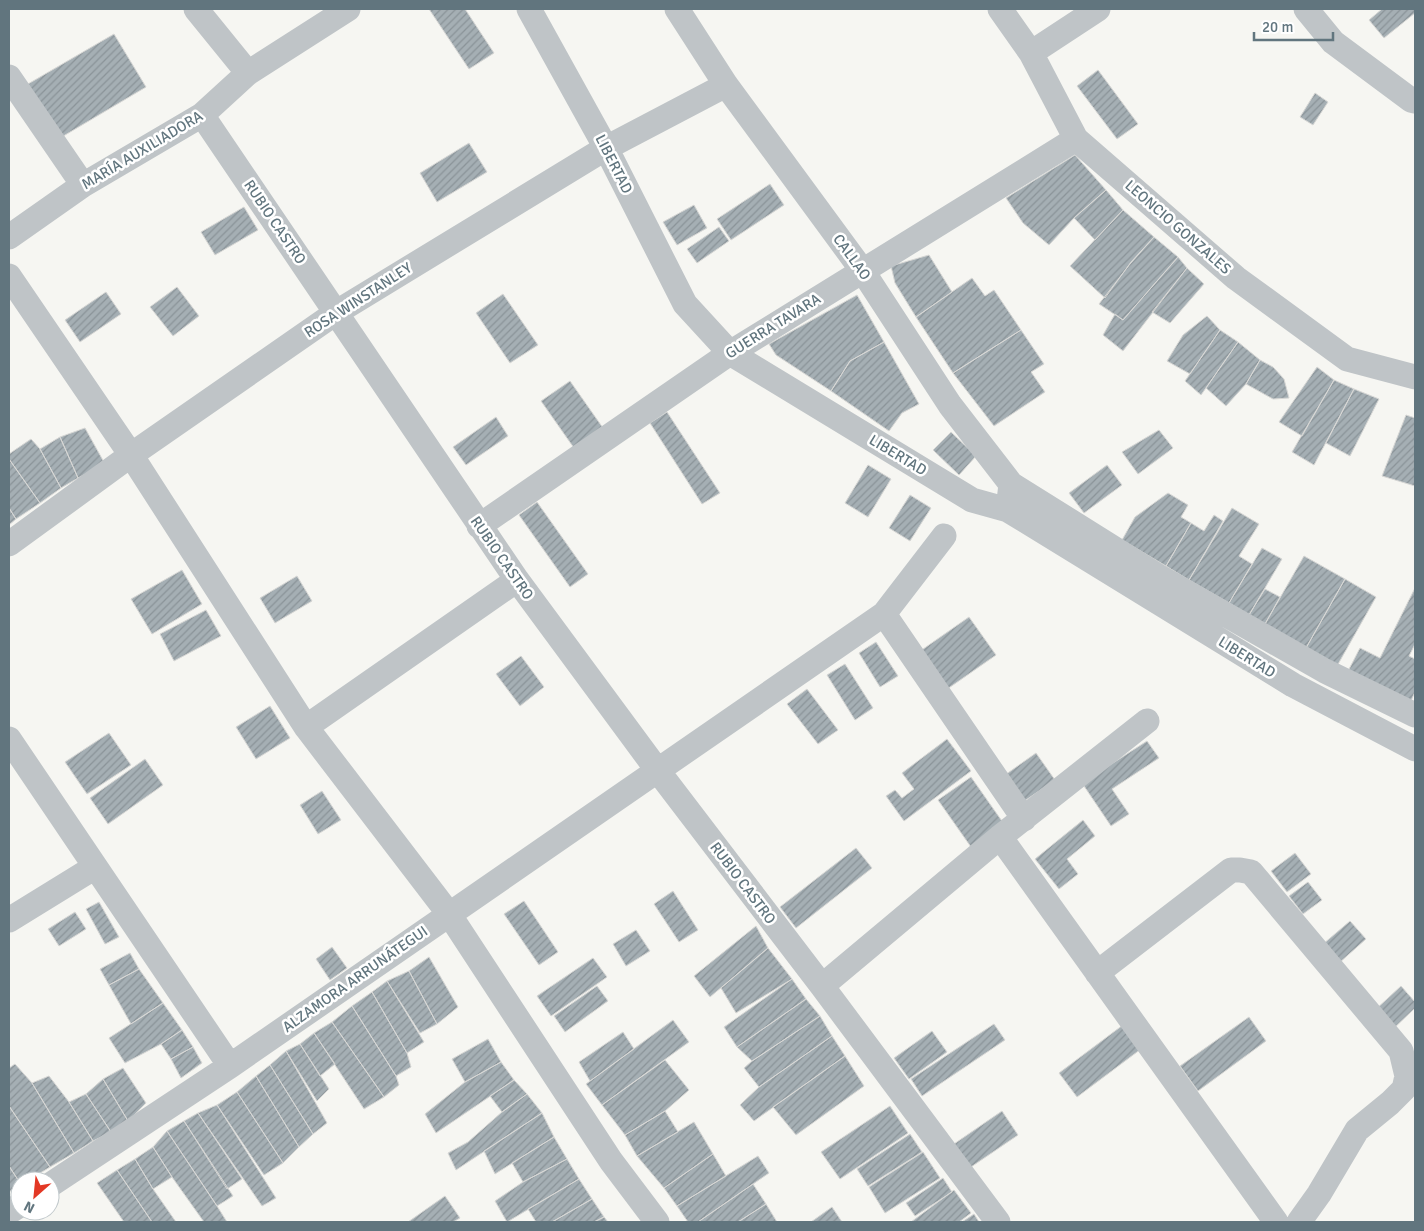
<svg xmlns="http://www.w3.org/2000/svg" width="1424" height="1231" font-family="Signika,sans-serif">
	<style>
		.building { fill: url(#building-hatch); stroke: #d7d7d5 }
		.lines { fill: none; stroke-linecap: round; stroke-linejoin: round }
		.street { stroke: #bfc4c7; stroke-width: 25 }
		.labels { text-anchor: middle; stroke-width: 5; stroke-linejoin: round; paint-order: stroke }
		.street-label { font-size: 15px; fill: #61757e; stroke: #fff }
	</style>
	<defs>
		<pattern id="building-hatch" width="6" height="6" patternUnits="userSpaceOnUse" patternTransform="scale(1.25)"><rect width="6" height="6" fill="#a5afb4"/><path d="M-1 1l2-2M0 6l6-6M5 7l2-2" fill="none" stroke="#8a9398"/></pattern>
	</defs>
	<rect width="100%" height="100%" fill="#f6f6f2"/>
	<path class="building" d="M429 9H465L494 53 469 69Z
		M1382 9H1415V13L1384 38 1369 20Z
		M114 34 146 87 60 138 28 84Z
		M1098 70 1138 124 1117 139 1077 86Z
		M1315 93 1328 102 1313 125 1300 117Z
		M469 143 487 172 437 202 420 173Z
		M1075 155 1106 190 1074 218 1049 245 1023 223 1006 198Z
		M770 184 784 205 731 240 717 219Z
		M1106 190 1123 210 1095 240 1074 218Z
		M694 205 707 228 677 245 663 222Z
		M244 207 258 230 215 255 201 232Z
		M1123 210 1154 237 1131 262 1105 298 1070 266Z
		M719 227 729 241 697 263 687 249Z
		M1154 237 1178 257 1123 320 1099 304 1130 264Z
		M929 255 952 292 916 317 895 283 891 266Z
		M1178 257 1187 268 1123 351 1103 335 1115 314 1123 320Z
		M1187 268 1204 284 1170 323 1152 312Z
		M972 278 985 296 994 290 1021 330 953 373 916 317Z
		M177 287 199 316 173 336 150 307Z
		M106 292 121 314 80 342 65 320Z
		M503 294 538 345 510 363 476 313Z
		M857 295 884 342 850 361 831 391 776 355 769 344Z
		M1207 316 1220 330 1190 374 1167 361 1183 335Z
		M1021 330 1044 364 1031 372 1045 392 994 426 953 373Z
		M1220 330 1238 342 1201 395 1185 381Z
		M884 342 919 404 902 413 889 431 831 391 850 361Z
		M1238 342 1260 360 1246 384 1226 406 1206 388Z
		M1260 360 1273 367 1284 379 1289 398 1273 399 1246 384Z
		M1317 367 1334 380 1302 436 1279 422Z
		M1334 380 1354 389 1314 465 1292 452Z
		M570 381 603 428 574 448 541 401Z
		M1354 389 1379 399 1350 456 1326 443Z
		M667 412 720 493 702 504 650 423Z
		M1406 415 1415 418V486L1382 476Z
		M496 417 508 436 466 465 453 447Z
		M85 428 105 464 78 478 60 437Z
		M1159 430 1173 448 1138 474 1122 452Z
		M951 432 976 456 959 475 933 450Z
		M60 437 78 478 61 488 40 449Z
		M31 439 40 449 61 488 40 503 9 459V454Z
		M9 459 40 503 16 519 9 508Z
		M868 465 891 479 868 517 845 503Z
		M1107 465 1122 485 1084 513 1069 493Z
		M1168 493 1188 505 1181 517 1191 523 1166 566 1122 540 1135 517Z
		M910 495 931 508 910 541 889 528Z
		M537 502 588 574 570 587 519 515Z
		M9 508 16 519 9 525Z
		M1232 508 1259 524 1239 556 1252 564 1229 603 1189 580Z
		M1214 515 1223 521 1189 580 1166 566 1191 523 1204 531Z
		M1262 548 1282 559 1249 615 1229 603Z
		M1304 556 1345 579 1306 648 1265 624Z
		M182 570 202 604 152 634 131 599Z
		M297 576 312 601 275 623 260 598Z
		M1345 579 1376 597 1337 666 1306 648Z
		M1415 588V644L1409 656 1415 659V692L1409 705 1347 673 1360 648 1380 658Z
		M1265 589 1280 597 1265 624 1249 615Z
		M206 610 221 636 174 661 160 634Z
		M969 617 996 655 943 692 916 654Z
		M876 642 898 676 880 687 859 653Z
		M521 656 544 687 520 706 496 674Z
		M845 664 873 708 855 720 827 675Z
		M807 689 838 730 818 744 787 704Z
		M270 706 290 738 256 759 236 727Z
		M109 733 131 765 87 794 65 762Z
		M947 739 971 771 904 821 886 796 895 790 902 798 914 789 902 773Z
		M1147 741 1159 758 1112 789 1129 814 1111 826 1082 783Z
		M1036 753 1055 780 1023 802 1005 775Z
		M145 759 163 785 108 824 90 798Z
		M971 777 1004 824 971 847 938 800Z
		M322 791 341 820 318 834 300 805Z
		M1083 820 1095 836 1067 859 1078 874 1059 889 1035 859Z
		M856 848 872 868 796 928 780 907Z
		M1295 853 1311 874 1287 892 1271 871Z
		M1308 882 1322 900 1303 914 1289 896Z
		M673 891 698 930 679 942 654 904Z
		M524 901 558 952 539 965 504 914Z
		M99 902 119 937 105 944 86 909Z
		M75 912 86 929 59 946 48 929Z
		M1350 921 1366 939 1339 963 1322 945Z
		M756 926 768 948 710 997 694 976Z
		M636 930 650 951 626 966 613 944Z
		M332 947 347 968 330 980 316 959Z
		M768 948 792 979 736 1013 721 988Z
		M130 953 139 969 109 985 100 969Z
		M429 957 458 1007 437 1024 409 971Z
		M593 958 607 977 551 1016 537 996Z
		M139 969 163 1003 131 1024 109 985Z
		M409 971 437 1024 420 1033 387 981Z
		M792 979 806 999 737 1047 724 1027Z
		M387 981 424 1042 407 1053 372 992Z
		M597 986 608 1001 565 1032 554 1016Z
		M1401 986 1415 1002V1008L1391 1031 1373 1012Z
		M372 992 407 1053 411 1067 396 1076 352 1006Z
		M806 999 820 1016 752 1061 737 1047Z
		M163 1003 182 1030 161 1044 125 1063 109 1038Z
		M352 1006 396 1076 399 1085 384 1097 332 1022Z
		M820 1016 832 1036 759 1087 744 1068 752 1061Z
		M1249 1017 1266 1041 1198 1091 1180 1066Z
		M673 1020 689 1042 602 1105 586 1084Z
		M332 1022 384 1097 364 1109 314 1033Z
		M994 1024 1005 1040 922 1096 911 1079Z
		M1123 1025 1141 1049 1077 1097 1059 1073Z
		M182 1030 193 1047 171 1059 161 1044Z
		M932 1031 947 1052 909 1079 894 1058Z
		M623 1032 634 1049 590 1081 579 1062Z
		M314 1033 335 1064 320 1076 300 1044Z
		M832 1036 845 1056 754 1121 740 1105 759 1087Z
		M488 1039 501 1062 465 1082 452 1059Z
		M300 1044 329 1089 317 1101 286 1051Z
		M193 1047 202 1063 181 1078 171 1059Z
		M286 1051 327 1123 313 1134 270 1065Z
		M845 1056 864 1086 796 1135 773 1107Z
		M665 1060 689 1090 665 1111 625 1135 602 1105Z
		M501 1062 514 1080 436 1133 425 1114 465 1082Z
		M15 1064 32 1083 74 1153 50 1167 9 1106V1068Z
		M270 1065 313 1134 299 1147 256 1076Z
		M123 1068 146 1103 128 1121 103 1079Z
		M49 1076 69 1102 93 1141 74 1153 32 1083Z
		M256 1076 299 1147 283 1163 237 1092Z
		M103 1079 128 1121 111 1132 86 1094Z
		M514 1080 527 1094 502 1112 490 1096Z
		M237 1092 283 1163 264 1175 217 1105Z
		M86 1094 111 1132 93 1141 69 1102Z
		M527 1094 542 1113 456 1170 448 1153 468 1142 502 1112Z
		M217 1105 276 1198 262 1206 198 1113Z
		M9 1106 50 1167 27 1181H20V1183L9 1166Z
		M890 1106 908 1133 840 1179 821 1152Z
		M665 1111 678 1132 637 1156 625 1135Z
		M1002 1111 1018 1135 971 1167 954 1144Z
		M198 1113 242 1179 227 1189 184 1121Z
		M542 1113 554 1137 495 1174 484 1151Z
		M184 1121 233 1196 217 1206 167 1131Z
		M694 1122 713 1154 664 1188 637 1156Z
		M167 1131 217 1206 227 1222H204L172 1177 153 1147Z
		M910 1134 922 1152 868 1186 857 1169Z
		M554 1137 567 1159 523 1182 512 1163Z
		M153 1147 172 1177 153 1189 135 1159Z
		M923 1152 940 1178 885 1213 869 1187Z
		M713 1154 726 1176 677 1206 664 1188Z
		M758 1156 769 1173 698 1222H688L677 1206Z
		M135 1159 153 1189 176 1222H152L117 1170Z
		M567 1159 579 1179 507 1222 495 1201 523 1182Z
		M9 1166 20 1183V1185L9 1192Z
		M117 1170 152 1222H124L97 1183Z
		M943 1178 952 1192 915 1216 906 1203Z
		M579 1179 592 1199 552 1222H536L528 1209Z
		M753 1184 766 1204 738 1222H698Z
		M954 1190 971 1213 959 1222H911Z
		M445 1196 460 1218 453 1222H408Z
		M592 1199 604 1217 594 1222H552Z
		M766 1204 777 1222H738Z
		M832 1207 842 1222H811Z
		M974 1214 979 1222H962Z
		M604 1217 608 1222H594Z"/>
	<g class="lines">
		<path class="street" d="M196 9 248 73
			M529 9 606 148 685 304 730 353 972 500 1008 510 1293 685 1415 749
			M677 9 726 85 862 270 950 405 1011 484 1008 510
			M1000 9 1031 53 1076 139 1236 278 1347 359 1415 377
			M1306 9 1333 42 1411 100 1415 101
			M1031 53 1098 9
			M9 77 83 185
			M202 115 517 580 658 771 822 986 998 1222
			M9 237 83 185 202 115 248 73 348 9
			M9 276 131 455 306 727 449 914 611 1161 657 1222
			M1011 484 1158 576 1325 671 1415 715
			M479 526 730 353 1076 139
			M9 544 131 455 337 312 606 148 726 85
			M884 614 1024 819
			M306 727 517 580
			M9 739 230 1066
			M1000 837 1276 1222
			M9 920 95 867
			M1097 973 1231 870H1240L1251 872 1401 1051 1407 1076 1404 1089 1390 1103 1357 1130 1319 1194 1299 1222
			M822 986 1000 837 1147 721
			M50 1185 230 1066 884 614 944 536
			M9 1212 20 1205"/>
	</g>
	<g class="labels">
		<g class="street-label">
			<text transform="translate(142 150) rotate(-31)" y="5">MARÍA AUXILIADORA</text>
			<text transform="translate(614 164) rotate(63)" y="5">LIBERTAD</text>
			<text transform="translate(275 222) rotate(56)" y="5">RUBIO CASTRO</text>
			<text transform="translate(1178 227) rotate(41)" y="5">LEONCIO GONZALES</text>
			<text transform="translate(852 257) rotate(54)" y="5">CALLAO</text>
			<text transform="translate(358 300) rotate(-33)" y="5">ROSA WINSTANLEY</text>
			<text transform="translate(773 326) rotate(-32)" y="5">GUERRA TAVARA</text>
			<text transform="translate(898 455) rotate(31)" y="5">LIBERTAD</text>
			<text transform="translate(502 558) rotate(55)" y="5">RUBIO CASTRO</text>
			<text transform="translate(1247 657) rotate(32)" y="5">LIBERTAD</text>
			<text transform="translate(743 883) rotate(53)" y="5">RUBIO CASTRO</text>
			<text transform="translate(355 979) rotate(-35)" y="5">ALZAMORA ARRUNÁTEGUI</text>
		</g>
	</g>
	<rect width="1424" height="1231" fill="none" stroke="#61757e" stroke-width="20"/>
	<g transform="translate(35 1196) rotate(207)"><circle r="24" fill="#ffffff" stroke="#c0c8cb"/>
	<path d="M0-4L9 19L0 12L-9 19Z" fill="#e33825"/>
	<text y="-8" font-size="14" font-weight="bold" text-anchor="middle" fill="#61757e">N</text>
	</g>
	<path d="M1254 32v8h79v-8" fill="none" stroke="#61757e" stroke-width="2.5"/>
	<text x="1262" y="32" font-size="15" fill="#61757e" stroke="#ffffff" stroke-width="4" paint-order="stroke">20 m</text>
</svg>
